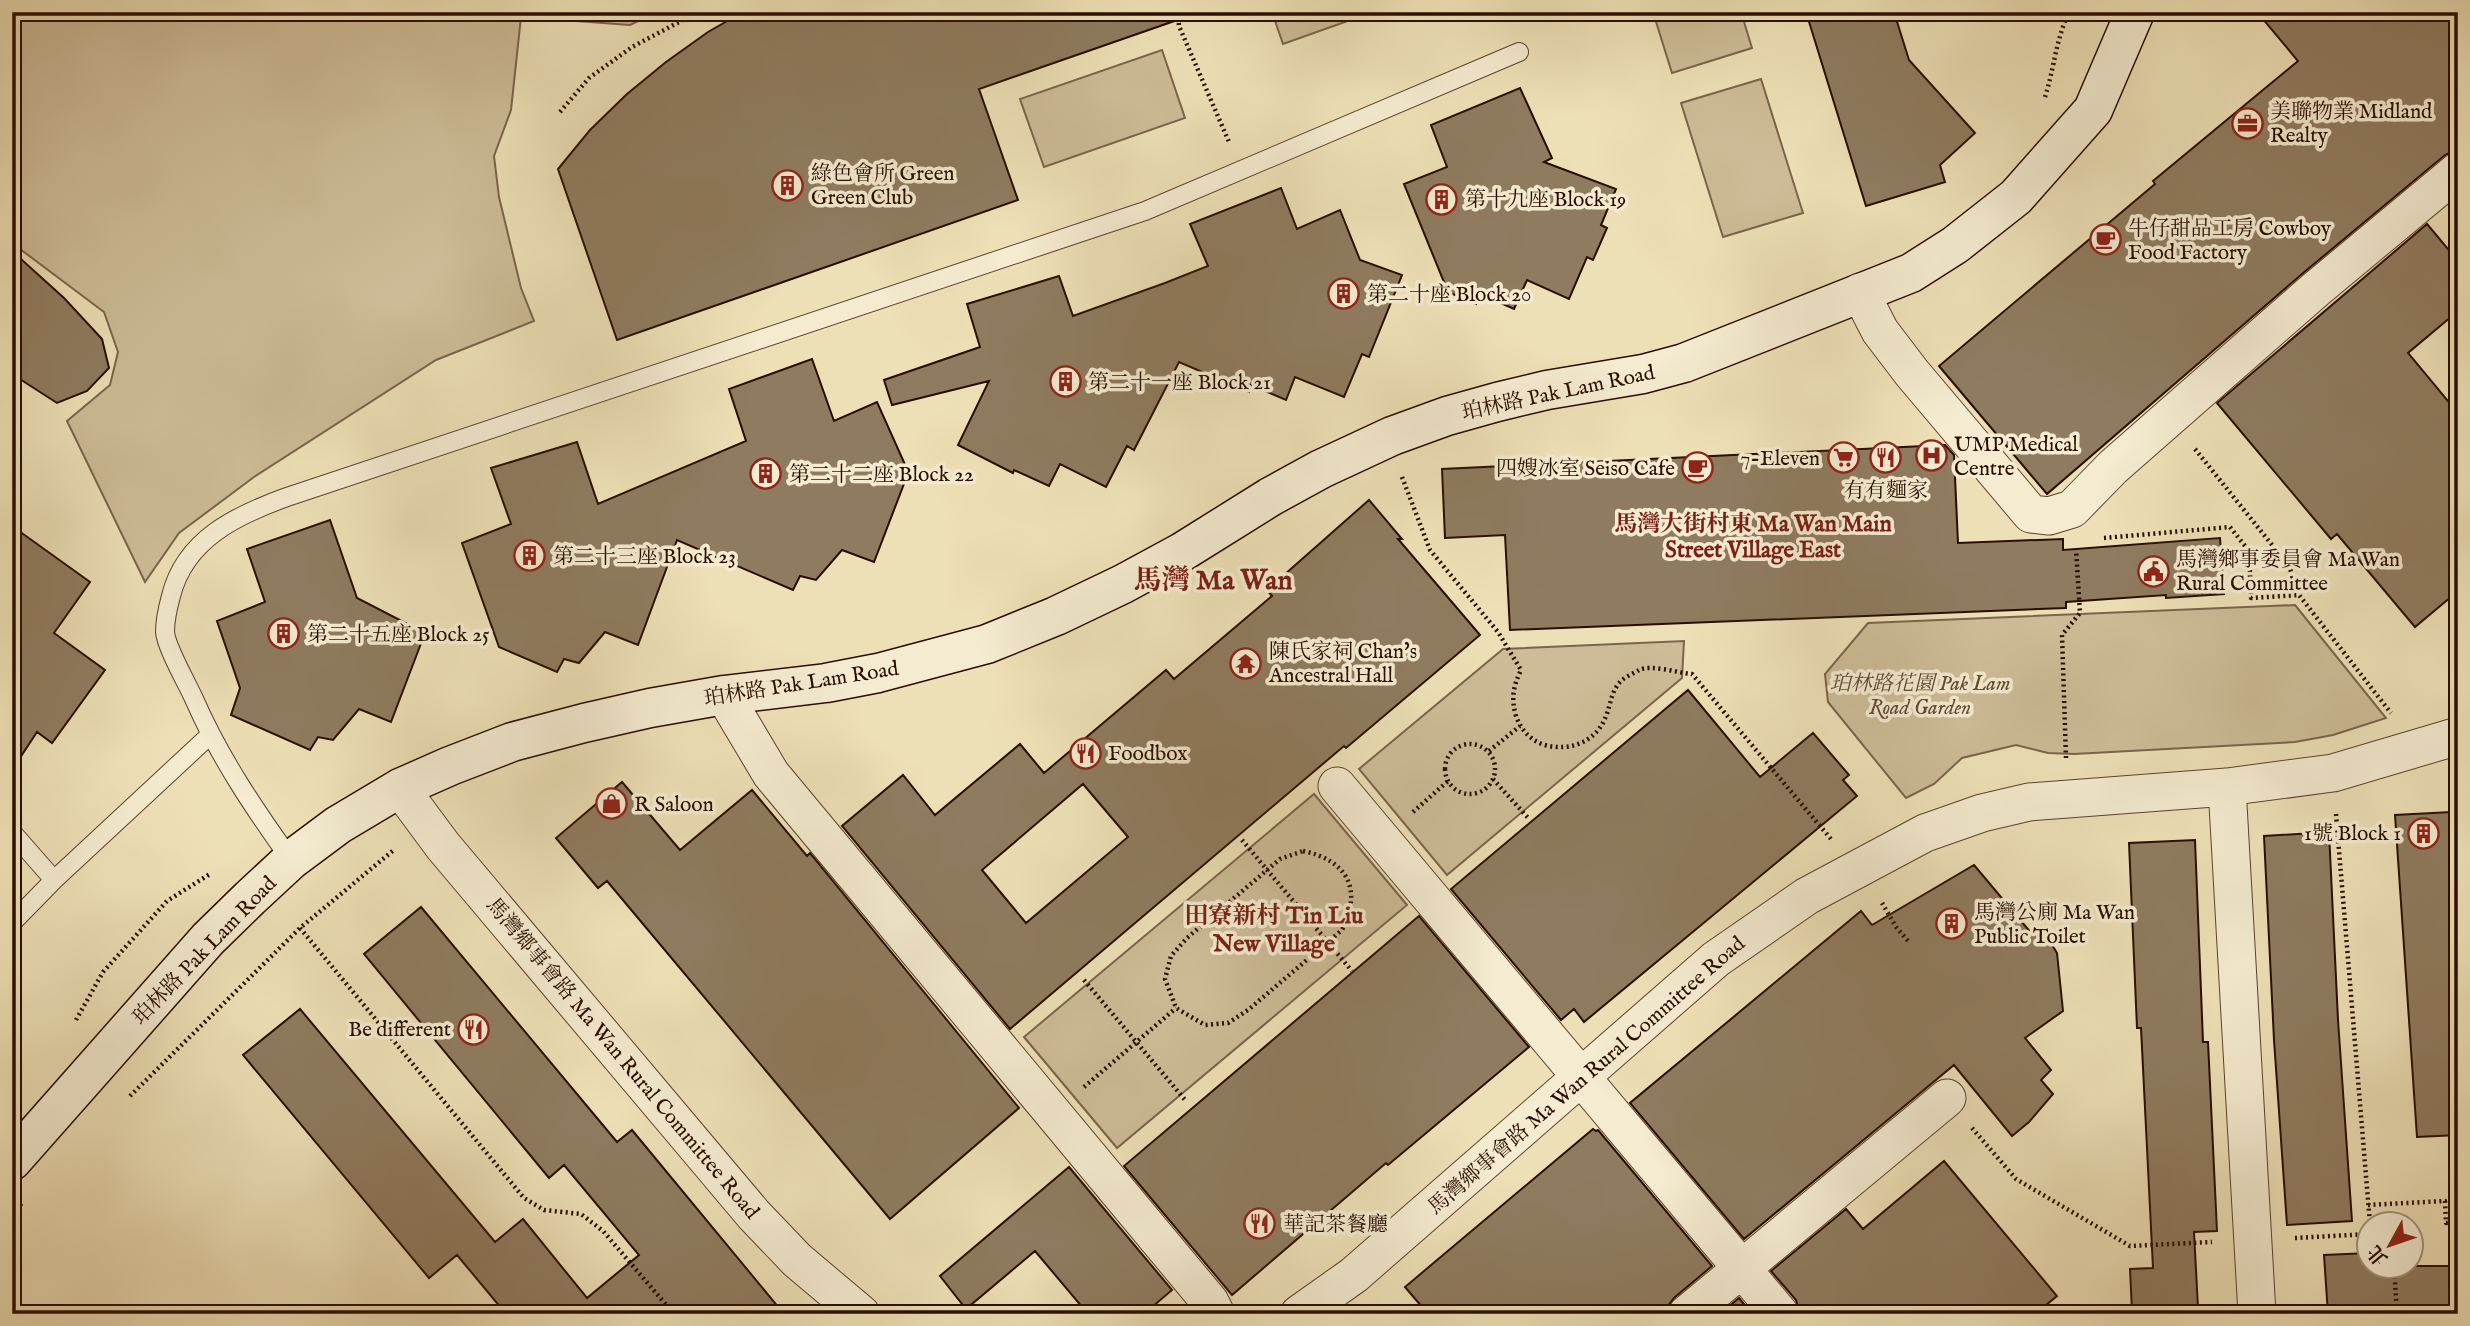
<svg xmlns="http://www.w3.org/2000/svg" width="2470" height="1326" font-family="'IM FELL English','Noto Serif TC',serif">
	<style>
		.green { fill: #cdbc97; stroke: #7b644c; stroke-width: 2 }
		.building { fill: #8f7b5f; stroke: #290d00; stroke-width: 2; fill-rule: evenodd }
		.lines { fill: none; stroke-linecap: round; stroke-linejoin: round }
		.lane-casing { stroke: #5a422e; stroke-width: 20 }
		.street-casing { stroke: #5a422e; stroke-width: 39 }
		.secondary-casing { stroke: #290d00; stroke-width: 41 }
		.path { stroke: #290d00; stroke-width: 4.5; stroke-dasharray: 2 3.5; stroke-linecap: butt }
		.lane { stroke: #f4ebd0; stroke-width: 18 }
		.street { stroke: #f4ebd0; stroke-width: 37 }
		.secondary { stroke: #f4ebd0; stroke-width: 38 }
		.labels { text-anchor: middle; stroke-width: 7; stroke-linejoin: round; paint-order: stroke }
		.poi-label { font-size: 21px; fill: #290d00; stroke: #f4ebd0; text-anchor: start }
		.street-label { font-size: 21px; fill: #290d00; stroke: #f4ebd0 }
		.park-label { font-size: 21px; font-style: italic; fill: #624a35; stroke: #f4ebd0 }
		.neighbourhood-label { font-size: 23px; font-weight: bold; fill: #7a1f14; stroke: #f4ebd0 }
		.quarter-label { font-size: 24px; font-weight: bold; fill: #7a1f14; stroke: #f4ebd0 }
		.district-label { font-size: 28px; font-weight: bold; fill: #7a1f14; stroke: #f4ebd0 }
	</style>
	<rect width="100%" height="100%" fill="#eee0b6"/>
	<filter id="stains"><feTurbulence type="fractalNoise" baseFrequency=".00286" numOctaves="4"/><feColorMatrix values="0 0 0 0 .2 0 0 0 0 .09 0 0 0 0 .02 0 0 0 .5 -.17"/></filter>
	<radialGradient id="worn" r=".72"><stop offset=".6" stop-color="#630" stop-opacity="0"/><stop offset="1" stop-color="#630" stop-opacity=".3"/></radialGradient>
	<path class="green" d="M12 12H657L630 25 521 17 511 110 494 156 499 197 521 288 534 321 436 360 254 477 179 533 145 582 67 421 110 385 118 352 104 312 12 243Z
		M1272 12H1373L1283 44Z
		M1653 12H1741L1752 48 1672 73Z
		M1162 50 1185 118 1044 167 1020 99Z
		M1761 79 1803 213 1723 237 1681 103Z
		M2295 605 2386 718 2333 735 2295 742 2074 754 2048 753 2016 745 1962 758 1934 784 1906 798 1828 702 1825 674 1868 623Z
		M1684 641 1682 678 1447 875 1359 769 1503 649Z
		M1314 794 1407 905 1117 1148 1024 1037Z"/>
	<path class="building" d="M743 12H1182L1183 18 979 89 1018 200 617 340 558 169 590 130 627 94 666 62 708 32Z
		M1806 12H1894L1909 60 1975 133 1940 165 1945 182 1866 206Z
		M2257 12H2458V149L2445 155 2302 274 2047 494 1939 366 2155 184 2153 181 2298 61Z
		M1520 88 1552 158 1544 162 1616 189 1601 225 1607 228 1593 260 1587 257 1569 299 1527 280 1514 309 1480 294 1476 304 1448 292 1404 184 1447 167 1431 125Z
		M1281 188 1297 229 1340 210 1360 260 1402 275 1369 357 1362 354 1344 397 1295 377 1286 400 1251 385 1249 392 1179 362 1134 450 1127 446 1106 487 1060 464 1049 486 1014 470 1013 473 958 445 989 381 892 405 884 380 980 347 967 304 1059 276 1073 316 1165 283 1208 266 1190 224Z
		M2427 224 2458 261V311L2408 353 2458 413V591L2415 627 2337 534 2331 539 2217 403Z
		M12 251 64 298 102 339 109 368 87 391 57 403 12 374Z
		M812 359 834 421 877 402 907 469V476L874 562 842 550 816 580 800 576 793 590 677 540 638 645 605 632 579 663 564 659 557 672 499 647 462 543 511 524 491 468 577 442 598 504 746 441 729 389Z
		M1945 445 1954 455 1958 543 2063 539V550L2220 538 2224 594 2166 598V595L2066 602V608L1510 630 1505 535 1445 538 1442 469Z
		M1369 500 1402 539H1398L1480 635 1346 748 1344 746 1010 1029 842 826 903 775 935 815 1020 744 1044 773 1166 670 1174 679 1272 596 1267 590ZM1083 784 1128 837 1026 923 982 870Z
		M330 520 357 598 425 633 391 722 359 709 333 740 318 737 310 750 231 715 240 688 217 621 265 602 247 549Z
		M12 526 90 582 54 633 105 670 52 743 37 732 12 770Z
		M1688 690 1760 777 1813 733 1849 775 1843 780 1857 796 1584 1022 1574 1009 1561 1020 1451 889Z
		M622 782 680 850 752 790 807 856 810 853 1019 1108 890 1219 607 881 598 888 556 838Z
		M2451 812 2458 913V1135L2417 1137 2395 815Z
		M2329 832 2338 1020 2352 1221 2287 1225 2274 1040 2264 836Z
		M2195 840 2203 1042H2208L2217 1231 2194 1232 2198 1308 2132 1311 2130 1269 2153 1268 2141 1028H2137L2129 843Z
		M1974 865 2032 934 2041 927 2057 953 2063 1011 2025 1038 2051 1070 2041 1080 2053 1094 2029 1122 2012 1136 1954 1065 1744 1239 1630 1103 1861 911 1872 925Z
		M421 907 617 1142 632 1130 784 1314H506L457 1255 429 1278 243 1055 300 1009 495 1242 523 1219 587 1298 639 1255 564 1165 549 1178 364 954Z
		M1419 916 1529 1047 1388 1165 1386 1163 1232 1295 1124 1166Z
		M1593 1129 1596 1131 1598 1130 1712 1266 1674 1298 1668 1306 1667 1314H1428L1405 1287Z
		M1944 1161 2057 1296 2035 1314H1800L1796 1300 1771 1271 1846 1209 1863 1229Z
		M1069 1167 1172 1290 1144 1314H1088L1035 1251 966 1309 940 1276Z
		M2369 1253V1266H2458V1314H2328L2324 1255Z
		M1739 1298 1752 1314H1720Z"/>
	<g class="lines">
		<defs>
			<path id="lane" d="M12 832 54 880
				M291 860C255 810 220 758 195 701 188 685 166 647 165 632 165 620 168 607 171 596 185 539 237 515 287 497L1145 211 1519 52
				M12 923 54 880 210 735"/>
			<path id="street" d="M1860 292 1880 331 1912 373 2031 514 2049 516 2072 509 2113 467 2170 417 2315 290 2458 171
				M724 695 771 774 1210 1302 1216 1314
				M1337 786 1780 1314
				M2227 787 2257 1314
				M400 788 443 846 754 1215 797 1260 861 1314
				M1299 1314 1354 1275 1716 959 1807 896 1925 833 1982 813 2029 802 2227 787 2333 773 2458 736
				M1687 1314 1947 1098"/>
			<path id="secondary" d="M12 1161 208 939 250 898 291 860 338 825 400 788 450 766 512 742 584 723 650 708 724 695 826 683 878 673 987 644 1056 616 1123 584 1182 552 1270 497 1321 469 1392 436 1447 416 1497 402 1547 390 1643 374 1684 363 1911 273 1955 245 2016 197 2093 110 2135 12"/>
		</defs>
		<use href="#lane" class="lane-casing"/>
		<use href="#street" class="street-casing"/>
		<use href="#secondary" class="secondary-casing"/>
		<path class="path" d="M1178 12 1179 26 1229 142
			M2045 97C2054 69 2056 39 2069 12
			M560 112 589 78 632 47 698 12
			M2195 449 2289 566 2299 595 2391 713
			M1402 477 1430 550 1498 632 1521 670C1513 687 1511 698 1516 716 1521 730 1531 741 1545 745 1571 752 1597 741 1606 716 1611 704 1611 691 1621 681 1625 677 1634 673 1639 670 1651 664 1678 673 1692 674L1831 839
			M2104 538 2230 527 2249 551 2251 598 2299 595
			M1445 769a25 25 0 1 1 50 0a25 25 0 1 1-50 0Z
			M1489 751 1520 726
			M2066 758 2062 635 2080 613 2076 549
			M1493 779 1529 819
			M1413 812 1448 781
			M2336 814 2370 1224
			M1242 840 1352 971
			M1303 851C1347 860 1363 889 1342 930L1248 1010 1228 1023 1205 1025 1176 1008 1165 979 1171 956 1187 938 1280 859Z
			M1882 903 1896 927 1909 942
			M300 928 524 1198 544 1210 581 1214 603 1231 674 1314
			M1084 980 1186 1101
			M76 1020 103 972 167 901 210 874
			M1084 1087 1176 1008
			M130 1096 300 928 395 849
			M1972 1128 2016 1179 2130 1246 2212 1242
			M2368 1205 2445 1201 2446 1223 2458 1222
			M12 1212 22 1203
			M2295 1238 2368 1234
			M2394 1266 2397 1314"/>
		<use href="#lane" class="lane"/>
		<use href="#street" class="street"/>
		<use href="#secondary" class="secondary"/>
	</g>
	<defs>
		<symbol id="office-ring" viewBox="-11 -11 22 22"><circle r="9.5" fill="#f4ebd0" stroke="#8f2418" stroke-width="1.5"/><path d="M-6-3h4V-5.5h4V-3h4V5H-6ZM-1-4.5V-3h2v-1.5ZM-6 0V1H6V0Z" fill="#8f2418"/></symbol>
		<symbol id="building-ring" viewBox="-11 -11 22 22"><circle r="9.5" fill="#f4ebd0" stroke="#8f2418" stroke-width="1.5"/><path d="M-4-6H4V6H1V3H-1V6H-4ZM-2.5-4.3h1.7v1.8h-1.7ZM.8-4.3h1.7v1.8H.8ZM-2.5-1h1.7V.8h-1.7ZM.8-1h1.7V.8H.8Z" fill="#8f2418"/></symbol>
		<symbol id="cafe-ring" viewBox="-11 -11 22 22"><circle r="9.5" fill="#f4ebd0" stroke="#8f2418" stroke-width="1.5"/><path d="M-5.5-4.5H6V0H3Q3 3.5 0 3.5H-2.5Q-5.5 3.5-5.5 0ZM3-3.2v2h1.7v-2ZM-6 4.5H4V6H-6Z" fill="#8f2418"/></symbol>
		<symbol id="hospital-ring" viewBox="-11 -11 22 22"><circle r="9.5" fill="#f4ebd0" stroke="#8f2418" stroke-width="1.5"/><path d="M-5-5h3v3.5h4V-5h3V5h-3V1.5h-4V5h-3Z" fill="#8f2418"/></symbol>
		<symbol id="supermarket-ring" viewBox="-11 -11 22 22"><circle r="9.5" fill="#f4ebd0" stroke="#8f2418" stroke-width="1.5"/><path d="M-6-5.5h2.5l.6 2H6L4.5 2H-2.5L-4.4-4H-6ZM-1.5 3.2a1.3 1.3 0 1 0 .1 0ZM3 3.2a1.3 1.3 0 1 0 .1 0Z" fill="#8f2418"/></symbol>
		<symbol id="restaurant-ring" viewBox="-11 -11 22 22"><circle r="9.5" fill="#f4ebd0" stroke="#8f2418" stroke-width="1.5"/><path d="M-5-6h1v4h1v-4h1v4h1v-4h1v5L-1.5 .5V6h-2V.5L-5-1ZM5-6V6H3V1.5H1.5Q1.5-4 5-6Z" fill="#8f2418"/></symbol>
		<symbol id="civic-ring" viewBox="-11 -11 22 22"><circle r="9.5" fill="#f4ebd0" stroke="#8f2418" stroke-width="1.5"/><path d="M-.6-6.5H3V-4.5H.6V-3L4-1V1h2V6H-6V1h2V-1L-.6-3ZM-1.2 2.5V6h2.4V2.5Z" fill="#8f2418"/></symbol>
		<symbol id="temple-ring" viewBox="-11 -11 22 22"><circle r="9.5" fill="#f4ebd0" stroke="#8f2418" stroke-width="1.5"/><path d="M0-6L5-2H3V0L6.5 2.5H4V6H1.5V3h-3V6H-4V2.5H-6.5L-3 0V-2H-5Z" fill="#8f2418"/></symbol>
		<symbol id="shop-ring" viewBox="-11 -11 22 22"><circle r="9.5" fill="#f4ebd0" stroke="#8f2418" stroke-width="1.5"/><path d="M-5-2.5h2.3a2.7 3.5 0 0 1 5.4 0H5L5.5 6h-11ZM-1.5-2.5h3a1.5 2.3 0 0 0-3 0Z" fill="#8f2418"/></symbol>
	</defs>
	<g fill-rule="evenodd">
		<use href="#office-ring" x="2230" y="106" width="35" height="35"/>
		<use href="#building-ring" x="770" y="168" width="35" height="35"/>
		<use href="#building-ring" x="1424" y="182" width="35" height="35"/>
		<use href="#cafe-ring" x="2088" y="222" width="35" height="35"/>
		<use href="#building-ring" x="1326" y="276" width="35" height="35"/>
		<use href="#building-ring" x="1048" y="364" width="35" height="35"/>
		<use href="#hospital-ring" x="1914" y="438" width="35" height="35"/>
		<use href="#supermarket-ring" x="1826" y="440" width="35" height="35"/>
		<use href="#restaurant-ring" x="1868" y="440" width="35" height="35"/>
		<use href="#cafe-ring" x="1680" y="450" width="35" height="35"/>
		<use href="#building-ring" x="748" y="456" width="35" height="35"/>
		<use href="#building-ring" x="512" y="538" width="35" height="35"/>
		<use href="#civic-ring" x="2136" y="554" width="35" height="35"/>
		<use href="#building-ring" x="266" y="616" width="35" height="35"/>
		<use href="#temple-ring" x="1228" y="646" width="35" height="35"/>
		<use href="#restaurant-ring" x="1068" y="736" width="35" height="35"/>
		<use href="#shop-ring" x="594" y="786" width="35" height="35"/>
		<use href="#building-ring" x="2406" y="816" width="35" height="35"/>
		<use href="#building-ring" x="1934" y="906" width="35" height="35"/>
		<use href="#restaurant-ring" x="456" y="1012" width="35" height="35"/>
		<use href="#restaurant-ring" x="1242" y="1206" width="35" height="35"/>
	</g>
	<g class="labels">
		<g class="poi-label">
			<text x="2270" y="118">美聯物業 Midland<tspan x="2270" dy="24">Realty</tspan></text>
			<text x="811" y="180">綠色會所 Green<tspan x="811" dy="24">Green Club</tspan></text>
			<text x="1465" y="206">第十九座 Block 19</text>
			<text x="2128" y="235">牛仔甜品工房 Cowboy<tspan x="2128" dy="24">Food Factory</tspan></text>
			<text x="1367" y="301">第二十座 Block 20</text>
			<text x="1088" y="389">第二十一座 Block 21</text>
			<text x="1954" y="451">UMP Medical<tspan x="1954" dy="24">Centre</tspan></text>
			<text x="1820" y="465" text-anchor="end">7-Eleven</text>
			<text x="1675" y="475" text-anchor="end">四嫂冰室 Seiso Cafe</text>
			<text x="789" y="481">第二十二座 Block 22</text>
			<text x="1886" y="497" text-anchor="middle">有有麵家</text>
			<text x="553" y="563">第二十三座 Block 23</text>
			<text x="2176" y="566">馬灣鄉事委員會 Ma Wan<tspan x="2176" dy="24">Rural Committee</tspan></text>
			<text x="307" y="641">第二十五座 Block 25</text>
			<text x="1269" y="658">陳氏家祠 Chan's<tspan x="1269" dy="24">Ancestral Hall</tspan></text>
			<text x="1108" y="760">Foodbox</text>
			<text x="634" y="811">R Saloon</text>
			<text x="2401" y="840" text-anchor="end">1號 Block 1</text>
			<text x="1974" y="919">馬灣公廁 Ma Wan<tspan x="1974" dy="24">Public Toilet</tspan></text>
			<text x="451" y="1036" text-anchor="end">Be different</text>
			<text x="1283" y="1231">華記茶餐廳</text>
		</g>
		<g class="street-label">
			<text transform="translate(1558 392) rotate(-12)" y="7">珀林路 Pak Lam Road</text>
			<text transform="translate(801 683) rotate(-9)" y="7">珀林路 Pak Lam Road</text>
			<text transform="translate(204 950) rotate(-46)" y="7">珀林路 Pak Lam Road</text>
			<text transform="translate(623 1058) rotate(50)" y="7">馬灣鄉事會路 Ma Wan Rural Committee Road</text>
			<text transform="translate(1586 1075) rotate(-41)" y="7">馬灣鄉事會路 Ma Wan Rural Committee Road</text>
		</g>
		<g class="park-label">
			<text x="1920" y="690">珀林路花園 Pak Lam<tspan x="1920" dy="24">Road Garden</tspan></text>
		</g>
		<g class="neighbourhood-label">
			<text x="1753" y="531">馬灣大街村東 Ma Wan Main<tspan x="1753" dy="26">Street Village East</tspan></text>
		</g>
		<g class="quarter-label">
			<text x="1274" y="923">田寮新村 Tin Liu<tspan x="1274" dy="28">New Village</tspan></text>
		</g>
		<g class="district-label">
			<text x="1213" y="589">馬灣 Ma Wan</text>
		</g>
	</g>
	<rect width="2470" height="1326" fill="none" stroke="#eee0b6" stroke-width="42"/>
	<rect x="14" y="14" width="2442" height="1298" fill="none" stroke="#290d00" stroke-width="3.5"/>
	<rect x="21" y="21" width="2428" height="1284" fill="none" stroke="#290d00" stroke-width="2"/>
	<g transform="translate(2390 1245) rotate(230)"><circle r="33" fill="#f4ebd0" stroke="#a3927d" stroke-width="2"/>
	<path d="M0-5L12 26L0 18L-12 26Z" fill="#8f2418"/>
	<text y="-10" font-size="19" font-weight="bold" text-anchor="middle" fill="#290d00">北</text>
	</g>
	<rect width="100%" height="100%" filter="url(#stains)"/>
	<rect width="100%" height="100%" fill="url(#worn)"/>
</svg>
